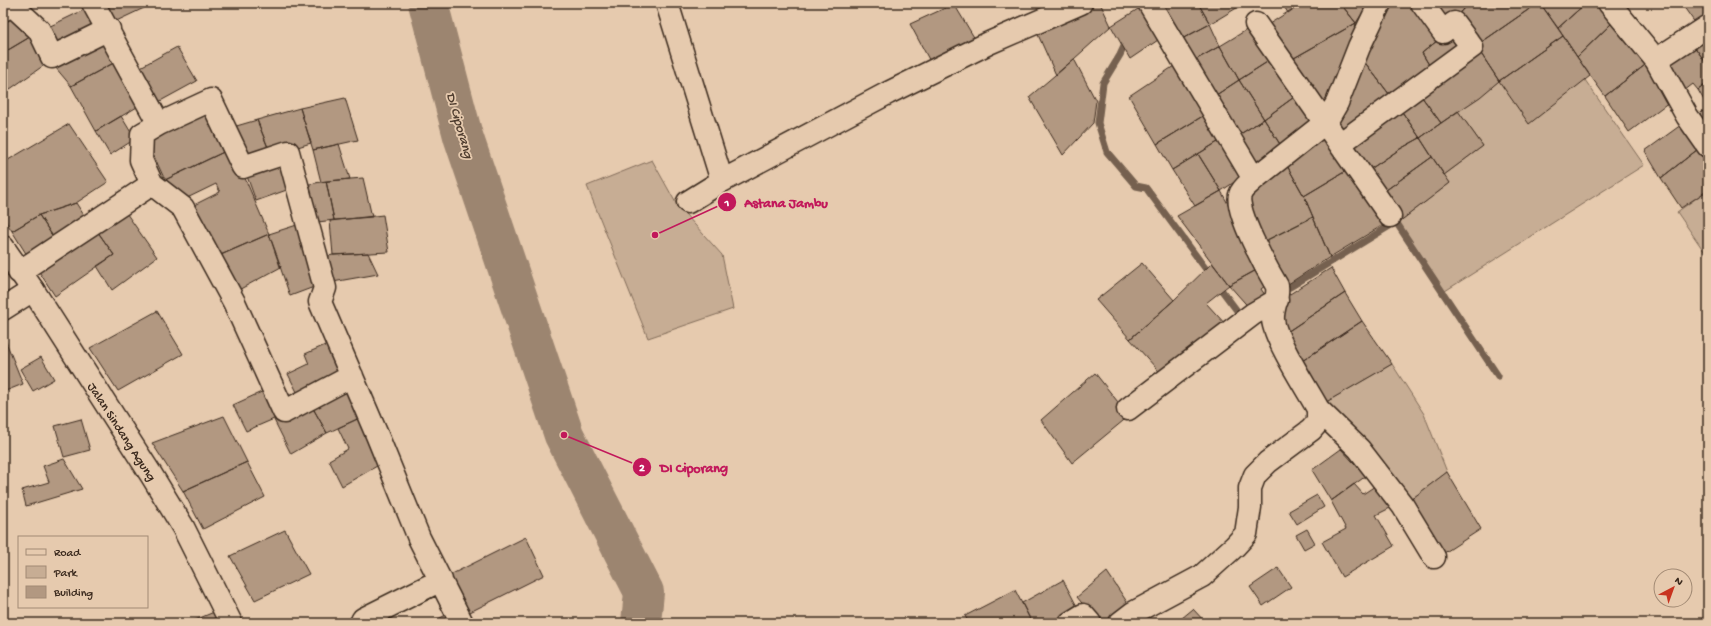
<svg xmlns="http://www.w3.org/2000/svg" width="1711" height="626" font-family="'Gochi Hand',sans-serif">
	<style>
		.green { fill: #c7ad94; stroke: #816c59 }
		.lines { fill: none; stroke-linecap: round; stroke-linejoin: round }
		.stream { stroke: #75614f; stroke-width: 7 }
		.river { stroke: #9c8570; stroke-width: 40 }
		.building { fill: #b29881; stroke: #3b2a1e }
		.minor-casing { stroke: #3b2a1e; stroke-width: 25 }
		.major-casing { stroke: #3b2a1e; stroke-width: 25 }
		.minor { stroke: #e6caae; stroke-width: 22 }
		.major { stroke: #e6caae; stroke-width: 22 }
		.labels { text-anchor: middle; stroke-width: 3.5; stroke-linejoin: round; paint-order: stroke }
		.street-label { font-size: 13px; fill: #3b2a1e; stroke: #e6caae }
		.water-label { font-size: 14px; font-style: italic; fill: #4e3c2e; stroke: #e6caae }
		.leader { fill: none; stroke: #c2185b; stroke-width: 1.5 }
		.callout-dot { fill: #c2185b; stroke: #e6caae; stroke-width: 1.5 }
		.mark-label { font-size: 12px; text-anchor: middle; font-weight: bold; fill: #fff }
		.callout-label { font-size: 14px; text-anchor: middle; font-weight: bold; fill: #c2185b; stroke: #e6caae; stroke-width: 3.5; stroke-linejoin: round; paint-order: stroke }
	</style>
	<rect width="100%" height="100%" fill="#e6caae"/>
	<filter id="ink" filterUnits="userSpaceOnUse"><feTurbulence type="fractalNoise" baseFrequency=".025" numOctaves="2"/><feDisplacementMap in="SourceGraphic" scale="8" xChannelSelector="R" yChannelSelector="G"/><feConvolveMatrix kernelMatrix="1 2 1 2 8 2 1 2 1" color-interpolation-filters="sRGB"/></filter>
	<g filter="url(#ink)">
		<path class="green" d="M1585 80 1644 165 1445 291 1399 222 1450 183 1444 175 1483 146 1458 111 1499 81Z
			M652 160 677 205 722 255 733 309 648 338 587 186Z
			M1708 190V257L1677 212Z
			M1392 364 1424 414 1447 472 1405 504 1321 405Z"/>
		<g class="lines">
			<path class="stream" d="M1127 40 1120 55 1103 83 1098 123 1107 152 1136 186 1146 188 1211 276
				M1217 284 1238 312 1247 314
				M1290 287 1396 222 1498 376"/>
			<path class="river" d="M428 3 463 136 564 435 644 592 641 623"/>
		</g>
		<path class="building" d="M99 3H142L144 8 110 24Z
			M1088 3H1100L1111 26 1056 75 1035 28Z
			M1154 3H1198L1210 24 1176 42Z
			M1198 3H1245L1210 24Z
			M1282 3H1302L1288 13Z
			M1302 3H1340L1356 23 1287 62 1263 28Z
			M1340 3H1369L1356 23Z
			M1389 3H1418L1443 36 1422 53 1435 75 1396 103 1360 56Z
			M1426 3H1469L1444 28Z
			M1469 3H1538L1476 46 1454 19Z
			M1538 3H1540L1563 36 1499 81 1476 46Z
			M1540 3H1586L1558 28Z
			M1586 3H1599L1614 21 1577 57 1558 28Z
			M1681 3H1708V20L1698 27Z
			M954 4 978 44 933 67 910 24Z
			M1146 4 1164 36 1130 59 1111 26Z
			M92 6 104 29 55 52 42 30Z
			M13 8 35 34 3 53V14Z
			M1614 21 1649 62 1605 96 1577 57Z
			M1356 23 1350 55 1326 113 1287 62Z
			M1210 24 1220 46 1188 64 1176 42Z
			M1253 26 1275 57 1239 80 1220 46Z
			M1453 28 1470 50 1435 75 1422 53Z
			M107 32 121 59 71 86 50 61Z
			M1708 32V66L1692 43Z
			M35 34 50 61 3 94V53Z
			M1563 36 1590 76 1529 124 1499 81Z
			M1692 43 1708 66V83L1698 90 1693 84 1680 94 1662 62Z
			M1220 46 1239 80 1210 99 1188 64Z
			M1476 46 1499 81 1480 97 1441 123 1416 89Z
			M177 47 197 81 153 105 135 70Z
			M1360 56 1396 103 1345 141 1333 122Z
			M1275 57 1301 92 1264 119 1239 80Z
			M121 59 144 103 96 131 71 86Z
			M1074 59 1096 101 1093 123 1063 155 1029 97Z
			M1180 62 1211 111 1157 144 1129 96Z
			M1649 62 1673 99 1629 132 1605 96Z
			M1239 80 1264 119 1234 138 1210 99Z
			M1708 83V107L1698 90Z
			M1416 89 1441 123 1420 138 1396 103Z
			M1301 92 1318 117 1283 149 1264 119Z
			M345 98 358 140 313 150 300 108Z
			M1396 103 1420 138 1400 149 1366 172 1345 141Z
			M210 104 232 148 165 180 145 137Z
			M1708 107V136L1696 117Z
			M300 108 311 143 271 155 257 120Z
			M1211 111 1226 137 1172 170 1157 144Z
			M1458 111 1483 146 1444 175 1420 138Z
			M121 116 135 139 110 155 96 131Z
			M1264 119 1283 149 1254 173 1234 138Z
			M257 120 271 155 246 163 233 127Z
			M1685 122 1702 146 1661 178 1645 151Z
			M69 124 108 182 76 203 39 215 12 231 3 217V163Z
			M1326 131 1351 168 1304 196 1285 162Z
			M1226 137 1248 173 1221 191 1198 154Z
			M1420 138 1432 157 1382 193 1366 172 1400 149Z
			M339 144 350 179 321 182 313 150Z
			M1702 146 1708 154V190L1681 208 1661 178Z
			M232 148 269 234 216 257 188 208 220 192 216 184 181 201 165 180Z
			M286 154 295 187 256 201 244 168Z
			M1198 154 1221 191 1195 206 1172 170Z
			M1432 157 1450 183 1399 222 1382 193Z
			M1285 162 1304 196 1313 217 1261 243 1246 204 1250 189Z
			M1351 168 1388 222 1330 257 1304 196Z
			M363 178 372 217 334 220 326 181Z
			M326 181 334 220 310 223 299 186Z
			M1221 191 1262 267 1229 285 1177 216Z
			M76 203 89 223 57 243 39 215Z
			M122 207 157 257 112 290 97 266 114 255 93 225Z
			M39 215 57 243 30 260 12 231Z
			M383 215 389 252 333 255 330 221Z
			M1313 217 1330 257 1282 288 1261 243Z
			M303 223 322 284 290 296 269 234Z
			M93 225 114 255 55 296 34 264Z
			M269 234 281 267 233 293 216 257Z
			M368 253 378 274 327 283 320 258 333 255Z
			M1142 263 1174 300 1130 339 1096 300Z
			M1212 263 1229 285 1206 303 1227 326 1164 377 1130 339 1174 300Z
			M1262 267 1270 282 1261 289 1269 301 1252 311 1229 285Z
			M1331 268 1345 293 1284 334 1282 299Z
			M1345 293 1362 321 1299 363 1284 334Z
			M157 311 183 354 118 391 90 348Z
			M1362 321 1392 364 1321 405 1299 363Z
			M6 342 23 384 3 392V344Z
			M332 342 347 375 301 400 288 374 309 364 305 354Z
			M41 357 54 379 33 391 20 369Z
			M1095 373 1129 416 1072 463 1041 420Z
			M351 381 366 415 327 433 310 403Z
			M268 389 281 416 246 431 233 405Z
			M310 403 327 433 291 454 274 420Z
			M366 415 384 462 342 486 329 460 348 449 338 428Z
			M224 416 247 462 183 491 152 443Z
			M81 419 90 450 64 457 55 426Z
			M1341 449 1366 476 1331 501 1312 470Z
			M64 459 82 489 26 506 22 490 49 482 43 466Z
			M247 462 265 497 203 529 183 491Z
			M1447 472 1481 529 1438 557 1405 504Z
			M1354 484 1363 494 1375 486 1390 508 1376 515 1394 546 1342 577 1322 542 1346 529 1331 501Z
			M1317 495 1324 507 1297 524 1289 511Z
			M1307 529 1315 543 1304 549 1296 535Z
			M285 530 309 574 255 600 230 556Z
			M526 537 544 575 464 615 446 577Z
			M1278 568 1291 587 1263 606 1250 587Z
			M1107 572 1131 608 1113 623H1098L1077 597Z
			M1063 580 1080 612 1061 623H1032L1022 603Z
			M1015 590 1030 619 1023 623H969L965 616Z
			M1193 609 1206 623H1176Z
			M214 612 220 623H188Z
			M448 614 453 623H430Z"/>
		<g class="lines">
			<defs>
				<path id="minor" d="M667 3 722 181
					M1149 3 1254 179
					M1609 3 1656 60 1687 116 1708 146
					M3 10 12 5 39 30 52 57 109 29
					M1256 24 1390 216
					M1656 60 1708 26
					M159 124 211 100 243 167 288 152 325 288 320 302 377 435 419 538 462 623
					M1341 143 1472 47 1454 23 1443 32 1422 3
					M152 184 183 208 234 302 284 412 352 376
					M688 202 722 181 888 93 989 43 1081 3
					M19 272 152 184 141 160 142 134 159 124 93 3
					M3 309 33 290
					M1128 409 1253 314 1277 300
					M1318 409 1359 449 1403 506 1434 557
					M361 623 363 619 441 580
					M1070 623 1083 615 1090 623
					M1120 623 1133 613 1202 576 1235 546 1246 534 1250 507V488L1255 475 1268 462 1311 430 1318 422V409C1307 389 1275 340 1273 320 1272 308 1279 298 1277 286 1268 271 1234 210 1240 195 1242 188 1249 184 1254 179L1326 122 1337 103 1359 47 1380 3"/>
				<path id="major" d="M3 247 33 290 152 476 183 527 231 623"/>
			</defs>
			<use href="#minor" class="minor-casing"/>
			<use href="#major" class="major-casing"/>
			<use href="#minor" class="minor"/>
			<use href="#major" class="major"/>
		</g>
	</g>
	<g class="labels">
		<g class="street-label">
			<text transform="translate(123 431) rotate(57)" y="5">Jalan Sindang Agung</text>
		</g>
		<g class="water-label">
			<text transform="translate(461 125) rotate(74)" y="5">DI Ciporang</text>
		</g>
	</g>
	<path class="leader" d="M655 235L727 202M564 435L642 467"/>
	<g class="callout-dot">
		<circle cx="655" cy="235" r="4"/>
		<circle cx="564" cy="435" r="4"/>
		<circle cx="727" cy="202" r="10"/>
		<circle cx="642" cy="467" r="10"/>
	</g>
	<g class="mark-label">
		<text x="727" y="206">1</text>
		<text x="642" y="471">2</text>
	</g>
	<g class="callout-label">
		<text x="786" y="207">Astana Jambu</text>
		<text x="694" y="472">DI Ciporang</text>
	</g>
	<rect width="1711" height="626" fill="none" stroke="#e6caae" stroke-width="16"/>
	<rect x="8" y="8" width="1695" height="610" fill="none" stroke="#3b2a1e" stroke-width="1.5" filter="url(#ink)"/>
	<rect x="18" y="536" width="130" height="72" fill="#e6caae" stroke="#a28a74"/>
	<rect x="26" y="549" width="20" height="6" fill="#e6caae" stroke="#a28a74"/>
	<text x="54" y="556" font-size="12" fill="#3b2a1e">Road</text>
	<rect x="26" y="566" width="20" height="12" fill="#c7ad94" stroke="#a28a74"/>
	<text x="54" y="576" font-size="12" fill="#3b2a1e">Park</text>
	<rect x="26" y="586" width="20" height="12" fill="#b29881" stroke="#a28a74"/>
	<text x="54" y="596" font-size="12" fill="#3b2a1e">Building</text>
	<g transform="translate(1673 588) rotate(41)"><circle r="19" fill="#e6caae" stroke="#a28a74"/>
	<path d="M0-3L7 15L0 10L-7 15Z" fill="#c8321e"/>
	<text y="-6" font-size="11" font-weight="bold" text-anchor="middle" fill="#3b2a1e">N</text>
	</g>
</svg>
